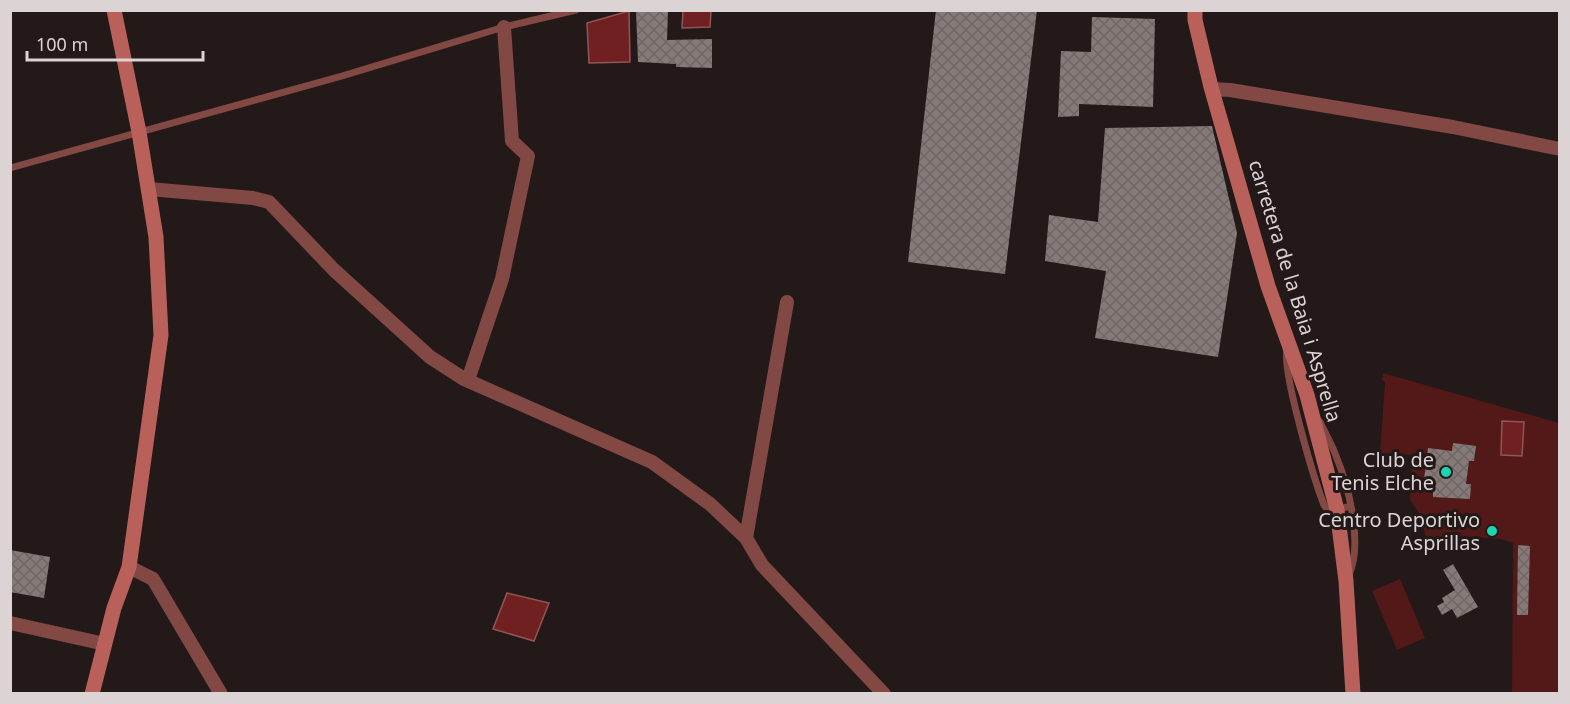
<svg xmlns="http://www.w3.org/2000/svg" width="1570" height="704" font-family="'Noto Sans',sans-serif">
	<style>
		.grass { fill: #521918 }
		.water { fill: #702020; stroke: #905656; stroke-width: 1.5 }
		.building { fill: url(#building-cross-hatch) }
		.lines { fill: none; stroke-linecap: round; stroke-linejoin: round }
		.service { stroke: #814844; stroke-width: 7 }
		.minor { stroke: #814844; stroke-width: 14 }
		.secondary { stroke: #ba605b; stroke-width: 15 }
		.poi-dot { fill: #1cd5b1; stroke: #221918; stroke-width: 2 }
		.labels { text-anchor: middle; stroke-width: 6; stroke-linejoin: round; paint-order: stroke }
		.street-label { font-size: 20px; fill: #dcd4d4; stroke: #221918 }
		.poi-label { font-size: 20px; fill: #dcd4d4; stroke: #221918; text-anchor: end }
	</style>
	<defs>
		<pattern id="building-cross-hatch" width="8" height="8" patternUnits="userSpaceOnUse" patternTransform="scale(1.5)"><rect width="8" height="8" fill="#867a78"/><path d="M0 0l8 8M0 8l8-8" fill="none" stroke="#6e6664"/></pattern>
	</defs>
	<rect width="100%" height="100%" fill="#221918"/>
	<path class="grass" d="M1383 373 1559 423V693H1512L1513 543 1501 539 1444 535 1428 543 1423 527 1426 523 1410 500 1412 455 1380 453 1385 382 1382 380Z
		M1400 579 1425 638 1397 650 1372 591Z"/>
	<path class="water" d="M629 11 630 62 589 63 587 23Z
		M683 11H711L710 27 682 28Z
		M1502 421 1524 422 1522 456 1501 455Z
		M507 593 549 603 534 641 493 629Z"/>
	<path class="building" d="M636 10H668L667 40 712 39V68L676 67V64L638 62Z
		M936 10H1037L1005 274 908 262Z
		M1092 17 1155 19 1153 107 1079 104V116L1058 117 1061 51 1091 52Z
		M1212 126 1237 233 1218 357 1095 338 1106 271 1045 261 1049 215 1098 222 1105 128Z
		M1321 367 1325 380 1316 382 1313 370Z
		M1453 443 1476 446 1474 461H1469L1466 484H1471L1470 499 1433 497V492H1428L1429 488 1423 487 1428 448 1452 451Z
		M1518 545 1530 546 1528 615H1517Z
		M10 550 50 557 44 598 10 592Z
		M1453 564 1478 607 1457 618 1452 609 1442 615 1437 606 1444 602 1442 598 1455 590 1443 570Z"/>
	<g class="lines">
		<path class="service" d="M10 168 342 76 504 27 576 10
			M1287 350C1282 372 1314 479 1324 505L1327 509 1337 510 1350 506
			M1320 422C1325 433 1332 444 1336 456 1349 487 1363 543 1349 575"/>
		<path class="minor" d="M1212 89 1230 90 1453 127 1560 149
			M149 189 253 198 269 202 334 270 430 357 464 379 652 462 710 504 746 538 762 565 884 694
			M468 380 502 279 528 156 512 141 504 27
			M746 538 787 302
			M129 567 153 579 221 694
			M10 623 105 644"/>
		<path class="secondary" d="M1195 10V20L1211 87 1268 286 1307 395 1337 510 1346 581 1353 694
			M92 694 114 608 129 567 161 335 156 237 139 132 114 10"/>
	</g>
	<g class="poi-dot">
		<circle cx="1446" cy="472" r="6"/>
		<circle cx="1492" cy="531" r="6"/>
	</g>
	<g class="labels">
		<g class="street-label">
			<text transform="translate(1295 291) rotate(73)" y="7">carretera de la Baia i Asprella</text>
		</g>
		<g class="poi-label">
			<text x="1434" y="467">Club de<tspan x="1434" dy="23">Tenis Elche</tspan></text>
			<text x="1480" y="527">Centro Deportivo<tspan x="1480" dy="23">Asprillas</tspan></text>
		</g>
	</g>
	<rect width="1570" height="704" fill="none" stroke="#dcd4d4" stroke-width="24"/>
	<path d="M27 51v9h176v-9" fill="none" stroke="#dcd4d4" stroke-width="3"/>
	<text x="36" y="51" font-size="18" fill="#dcd4d4" stroke="#221918" stroke-width="4.5" paint-order="stroke">100 m</text>
</svg>
